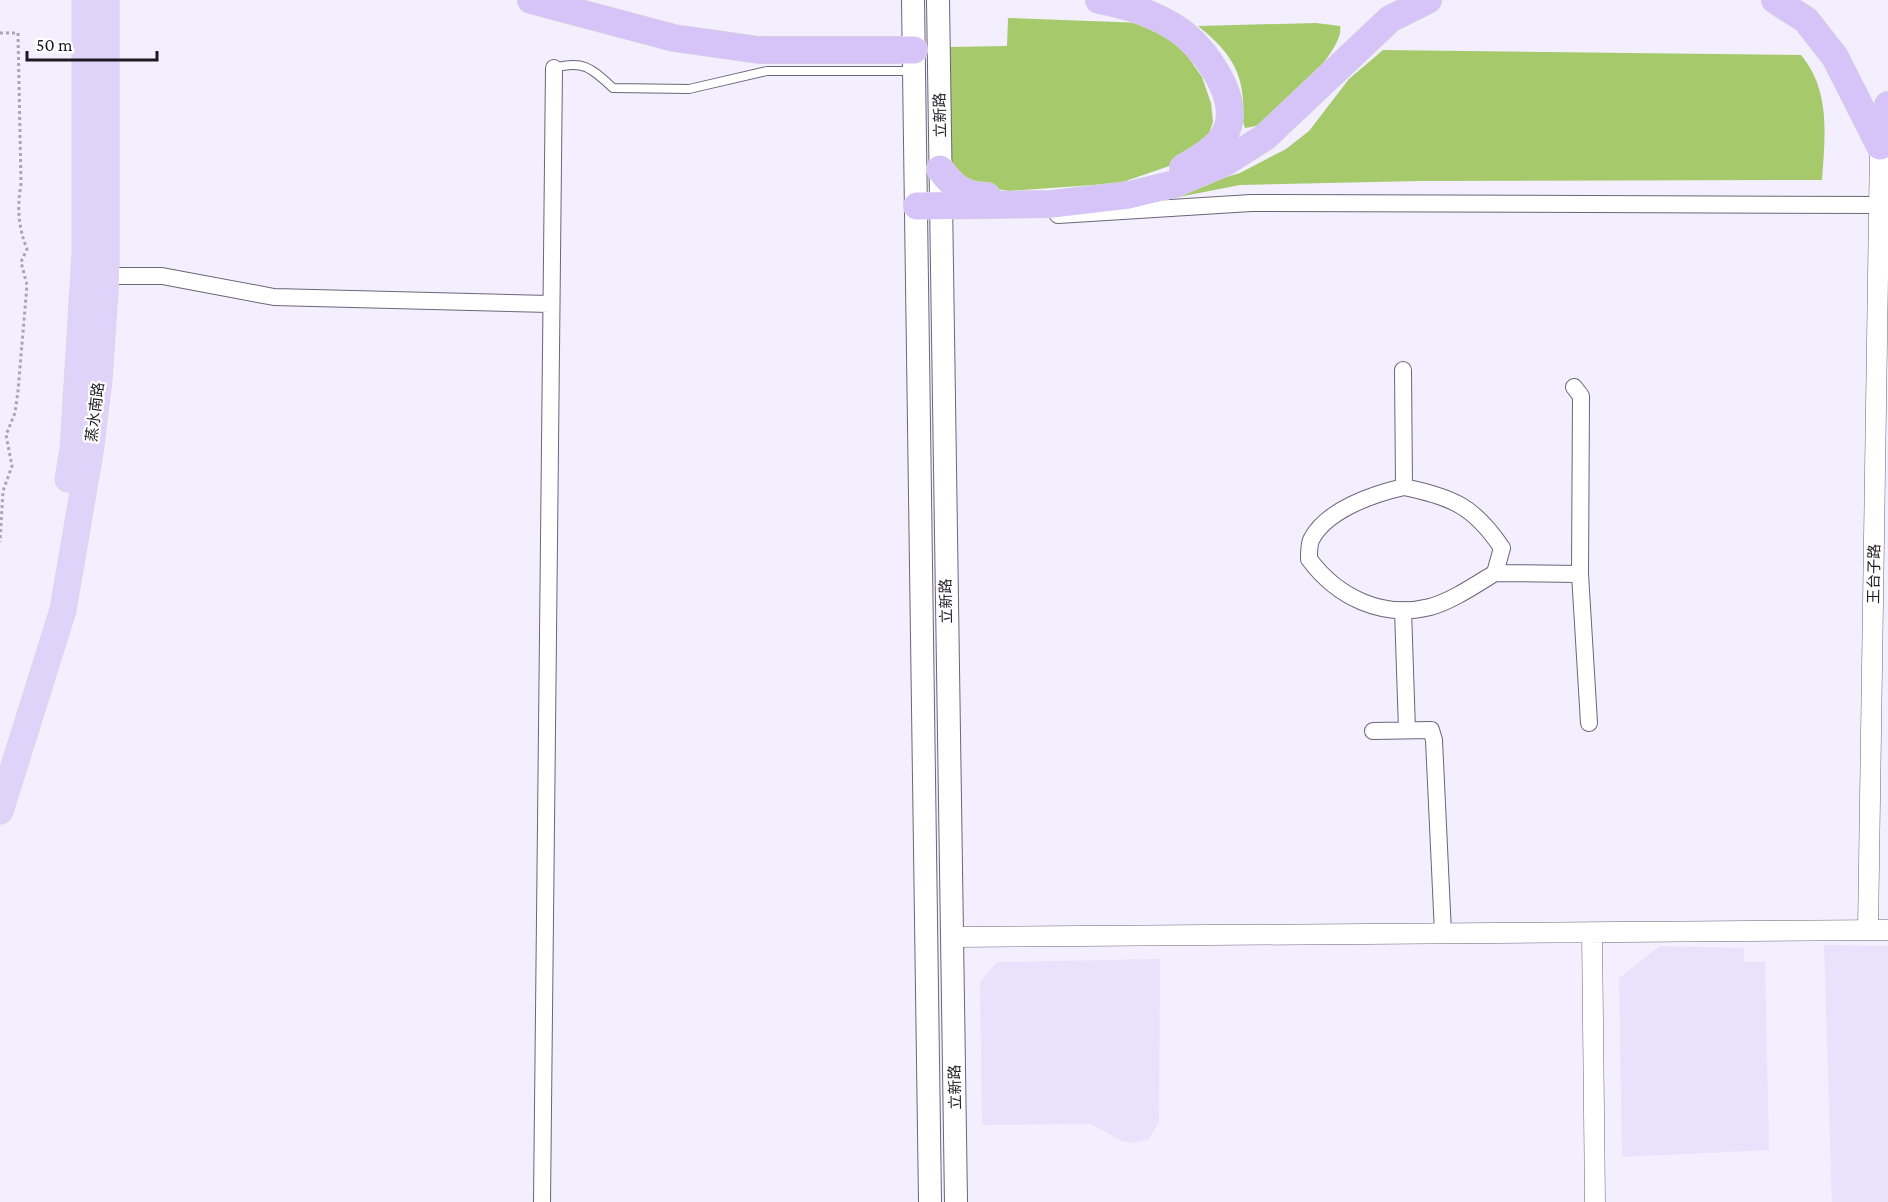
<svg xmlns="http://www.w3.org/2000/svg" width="1888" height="1202" font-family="'Crimson Pro','Noto Sans SC',serif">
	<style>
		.built { fill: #e9e2fd }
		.forest { fill: #a6c96c }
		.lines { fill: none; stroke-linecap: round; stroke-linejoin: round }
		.service-casing { stroke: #6b6677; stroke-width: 10 }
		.minor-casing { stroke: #6b6677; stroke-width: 18 }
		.tertiary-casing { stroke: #6b6677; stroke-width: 21 }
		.secondary-casing { stroke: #6b6677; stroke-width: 24 }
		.primary-casing { stroke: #d6d6d7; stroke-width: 27 }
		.trunk-casing { stroke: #d6d6d7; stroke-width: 28 }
		.path { stroke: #aaa6b3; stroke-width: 3; stroke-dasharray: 3 3; stroke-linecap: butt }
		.service { stroke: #fff; stroke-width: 8 }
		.minor { stroke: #fff; stroke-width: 16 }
		.tertiary { stroke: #fff; stroke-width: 20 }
		.secondary { stroke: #fff; stroke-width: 22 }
		.primary { stroke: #e0d3fa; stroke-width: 26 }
		.trunk { stroke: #d6c4f8; stroke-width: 27 }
		.labels { text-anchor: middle; stroke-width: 4.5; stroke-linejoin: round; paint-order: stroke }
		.street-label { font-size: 15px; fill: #1d1b22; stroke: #fff }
	</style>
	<rect width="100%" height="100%" fill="#f3efff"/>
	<path class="built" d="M1824 945 1888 946V1202H1832Z
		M1660 946 1744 948V962H1765L1769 1150 1622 1157 1619 978Z
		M1160 959 1159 1122 1149 1139 1135 1143 1122 1141 1091 1124 982 1125 980 982 997 962Z"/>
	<path class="forest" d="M1008 18 1143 23 1163 32 1183 50 1202 77 1211 103 1213 122 1207 140 1175 164 1120 183 1009 191 966 184 950 172 949 47 1007 46Z
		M1316 23 1340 26C1346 49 1282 109 1263 123 1258 126 1251 127 1245 128 1241 119 1244 110 1243 100 1241 66 1224 47 1198 26Z
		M1383 50 1801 55C1831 91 1825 136 1822 180L1420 181 1240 185 1153 202 1157 198 1240 173 1286 149 1309 131 1349 79Z"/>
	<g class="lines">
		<defs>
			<path id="service" d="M554 68C584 60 591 68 613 88L689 89 767 71H914"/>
			<path id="minor" d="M1058 215 1251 203 1888 205
				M106 276H162L274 297 550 304
				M1403 370 1404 487
				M1574 387 1581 396 1580 574 1589 723
				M1404 487C1452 497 1474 506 1502 548L1495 573C1475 585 1452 601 1430 607 1382 619 1337 597 1309 559 1309 554 1309 545 1311 540 1326 510 1373 494 1404 487Z
				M1495 573 1580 574
				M1403 610 1407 730
				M1373 731 1431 730 1434 740 1443 933
				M542 1202 554 68"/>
			<path id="tertiary" d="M1868 930 1880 146
				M1592 932 1595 1202
				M953 937 1888 930"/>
			<path id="secondary" d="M913 0 930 1202
				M938 0 956 1202"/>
			<path id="primary" d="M68 479 73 450 85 255V0
				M0 811 63 610 90 452 99 380 106 276V0"/>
			<path id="trunk" d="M531 0 674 38 759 50H914
				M1099 0C1126 5 1156 14 1180 31 1204 48 1240 97 1227 129 1221 147 1198 159 1183 168
				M1775 0 1806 20 1835 57 1880 146
				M1880 146 1888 105
				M940 169C953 187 964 196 987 196
				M917 206 1052 204 1129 195 1174 184 1224 163 1265 137 1390 19 1428 0"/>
		</defs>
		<use href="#service" class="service-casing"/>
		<use href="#minor" class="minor-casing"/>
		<use href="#tertiary" class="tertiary-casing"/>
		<use href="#secondary" class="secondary-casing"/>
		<use href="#primary" class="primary-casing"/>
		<use href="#trunk" class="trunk-casing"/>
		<path class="path" d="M0 33H18L21 184C17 208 18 226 27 249L21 262 27 285 18 391 15 413 6 435 12 466 3 491 0 542"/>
		<use href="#service" class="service"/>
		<use href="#minor" class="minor"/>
		<use href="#tertiary" class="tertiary"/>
		<use href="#secondary" class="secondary"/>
		<use href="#primary" class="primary"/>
		<use href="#trunk" class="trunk"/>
	</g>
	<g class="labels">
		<g class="street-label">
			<text transform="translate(940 115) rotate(-91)" y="5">立新路</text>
			<text transform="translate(95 412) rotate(-83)" y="5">蒸水南路</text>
			<text transform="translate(1874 574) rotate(-89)" y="5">王台子路</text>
			<text transform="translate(946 601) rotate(-91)" y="5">立新路</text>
			<text transform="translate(955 1087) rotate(-91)" y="5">立新路</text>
		</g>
	</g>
	<path d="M27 51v9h130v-9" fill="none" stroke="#1d1b22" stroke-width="3"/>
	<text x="36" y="51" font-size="18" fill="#1d1b22" stroke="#ffffff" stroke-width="4.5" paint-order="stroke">50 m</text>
</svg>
